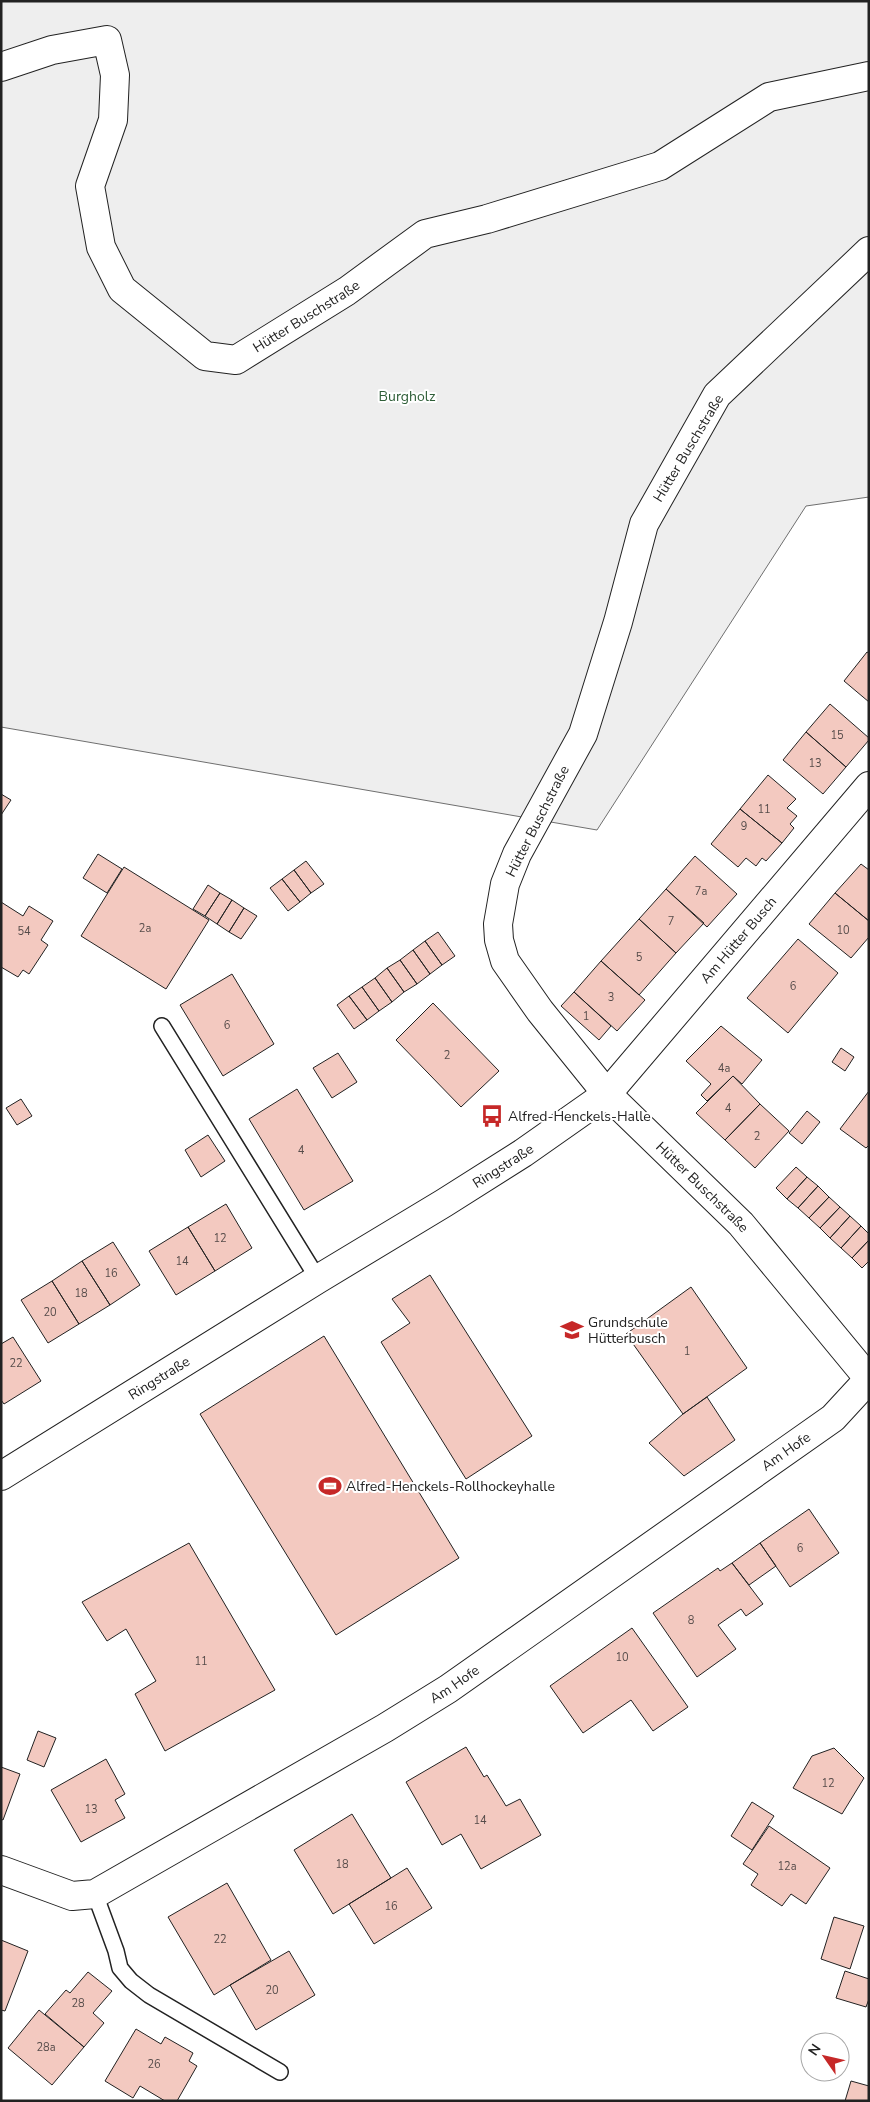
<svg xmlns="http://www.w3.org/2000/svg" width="870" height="2102" font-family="'Nunito Sans',sans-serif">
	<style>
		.green { fill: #eee; stroke: #6f6f6f }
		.building { fill: #f3c9c0; stroke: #222 }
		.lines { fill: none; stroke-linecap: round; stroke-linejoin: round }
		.lane-casing { stroke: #222; stroke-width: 18 }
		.street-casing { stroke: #222; stroke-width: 30 }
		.lane { stroke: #fff; stroke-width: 15 }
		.street { stroke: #fff; stroke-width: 28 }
		.labels { text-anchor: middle; stroke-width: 4; stroke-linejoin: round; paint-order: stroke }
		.number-label { font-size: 11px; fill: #564c4a }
		.street-label { font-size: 14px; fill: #222; stroke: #fff }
		.park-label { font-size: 14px; fill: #2f5e38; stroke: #fff }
		.poi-label { font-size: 14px; fill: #222; stroke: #fff; text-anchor: start }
	</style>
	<rect width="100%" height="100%" fill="#fff"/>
	<path class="green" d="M1 1H869V497L806 506 597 830 1 727Z"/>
	<path class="building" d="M867 652 869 653V702L844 681Z
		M830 704 869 738V740L846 767 806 732Z
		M806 732 846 767 823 794 783 760Z
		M768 775 796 799 787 808 797 816 790 824 794 828 782 843 740 809Z
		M1 794 11 800 1 815Z
		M740 809 782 843 766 861 762 858 756 866 746 858 738 867 711 844Z
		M98 854 122 869 107 893 83 878Z
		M695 856 737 894 707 927 666 889Z
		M306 861 324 884 311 893 294 870Z
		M861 864 869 870V921L835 893Z
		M124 867 209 920 166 989 81 936Z
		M294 870 311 893 300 902 282 879Z
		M282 879 300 902 288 911 270 888Z
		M208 885 220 893 205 916 193 909Z
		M666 889 704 923 676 953 639 919Z
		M220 893 232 900 217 924 205 916Z
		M835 893 869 921V937L851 958 809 924Z
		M232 900 244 908 229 932 217 924Z
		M1 902 23 916 29 906 53 921 41 940 48 945 29 974 23 970 18 977 1 967Z
		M244 908 257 916 241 939 229 932Z
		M639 919 676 953 639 995 601 961Z
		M438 932 455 956 442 965 425 941Z
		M798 939 838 973 788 1033 747 998Z
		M425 941 442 965 430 974 413 950Z
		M413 950 430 974 417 984 400 960Z
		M400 960 417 984 404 992 387 968Z
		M601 961 645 1000 617 1031 574 992Z
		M387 968 404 992 392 1002 375 978Z
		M232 974 274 1044 223 1076 180 1005Z
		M375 978 392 1002 379 1011 362 987Z
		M362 987 379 1011 367 1020 349 996Z
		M574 992 611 1026 599 1040 561 1006Z
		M349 996 367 1020 354 1029 337 1005Z
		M433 1003 499 1071 461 1107 396 1040Z
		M721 1026 762 1060 742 1084 733 1076 707 1101 701 1095 711 1084 686 1061Z
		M841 1048 854 1057 845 1071 832 1062Z
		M338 1053 357 1082 332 1098 313 1068Z
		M733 1076 760 1104 725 1140 696 1113Z
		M297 1089 353 1181 304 1210 249 1119Z
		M869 1091V1145L866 1148 840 1129Z
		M21 1099 32 1116 17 1125 6 1108Z
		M760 1104 789 1131 755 1168 725 1140Z
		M807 1111 820 1122 802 1144 789 1133Z
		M208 1135 225 1161 201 1177 185 1150Z
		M796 1167 807 1177 787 1199 776 1188Z
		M807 1177 818 1186 798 1208 787 1199Z
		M818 1186 829 1197 809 1218 798 1208Z
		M829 1197 840 1207 820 1228 809 1218Z
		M226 1204 252 1248 215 1271 188 1227Z
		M840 1207 850 1216 830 1238 820 1228Z
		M850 1216 861 1226 841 1248 830 1238Z
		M861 1226 869 1234V1240L852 1258 841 1248Z
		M188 1227 215 1271 176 1295 149 1251Z
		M869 1240V1261L862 1268 852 1258Z
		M113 1242 140 1285 110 1305 82 1261Z
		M82 1261 110 1305 79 1324 52 1281Z
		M430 1275 532 1436 466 1479 381 1342 410 1323 392 1299Z
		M52 1281 79 1324 48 1343 21 1300Z
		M691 1287 747 1368 683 1414 626 1334Z
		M324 1336 459 1558 336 1635 200 1414Z
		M13 1337 41 1381 4 1404 1 1400V1344Z
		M707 1397 735 1440 684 1476 649 1443 683 1414Z
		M809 1509 839 1553 790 1587 760 1543Z
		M189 1543 275 1690 165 1751 135 1694 156 1681 126 1629 107 1641 82 1602Z
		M760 1543 776 1566 749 1585 732 1563Z
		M732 1563 763 1604 746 1616 741 1609 718 1625 736 1649 697 1677 653 1613 718 1568 720 1571Z
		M632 1628 688 1707 653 1731 631 1700 583 1733 550 1686Z
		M38 1731 56 1738 44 1767 27 1760Z
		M466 1747 484 1777 487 1775 506 1806 520 1799 541 1835 481 1869 461 1834 442 1845 406 1782Z
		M834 1748 864 1778 842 1814 793 1788 812 1756Z
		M106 1759 125 1794 115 1800 125 1818 81 1842 51 1790Z
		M1 1767 20 1774 3 1820 1 1819Z
		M752 1802 774 1816 752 1850 731 1836Z
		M352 1814 391 1878 333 1914 294 1850Z
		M769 1826 830 1868 806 1904 791 1894 782 1906 751 1885 758 1874 743 1864Z
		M407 1868 432 1908 374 1944 349 1904Z
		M227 1883 271 1960 214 1995 168 1917Z
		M834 1917 864 1926 850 1969 821 1959Z
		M1 1940 28 1951 5 2011 1 2010Z
		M289 1951 315 1995 256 2030 230 1985Z
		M845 1971 869 1979V1999L866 2007 836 1998Z
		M88 1972 112 1991 93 2013 104 2023 84 2047 45 2014 66 1990 70 1993Z
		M39 2010 84 2047 52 2085 8 2048Z
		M136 2029 161 2044 165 2037 193 2053 189 2061 197 2066 177 2101H165L140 2086 133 2098 105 2081Z
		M851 2081 869 2086V2101H845Z"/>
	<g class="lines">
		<defs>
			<path id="lane" d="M162 1026 318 1279
				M95 1894 116 1951 120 1968 131 1981 149 1995 280 2072"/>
			<g id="street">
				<path id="s1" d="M1 67 52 50 107 40 115 75 113 120 90 186 101 247 122 289 205 356 236 360 347 291 425 234 487 219 660 166 769 97 869 76"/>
				<path id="s2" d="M869 251 717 395 644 524 618 622 583 734 517 854 505 884 498 924 499 940 505 961 540 1011 607 1094 741 1224 869 1379"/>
				<path id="s3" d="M1 1476 318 1279 444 1203 523 1153 607 1094 869 786"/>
				<path id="s4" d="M1 1870 72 1896 95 1894 385 1728 448 1689 833 1418 869 1379"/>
			</g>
		</defs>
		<use href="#lane" class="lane-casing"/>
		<use href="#street" class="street-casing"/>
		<use href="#lane" class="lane"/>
		<use href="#street" class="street"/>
	</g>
	<defs>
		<symbol id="bus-bare" viewBox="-9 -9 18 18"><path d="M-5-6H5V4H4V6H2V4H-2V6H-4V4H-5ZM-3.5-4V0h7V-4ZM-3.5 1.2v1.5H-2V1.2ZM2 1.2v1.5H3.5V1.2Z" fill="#c62828" stroke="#fff" stroke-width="2.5" paint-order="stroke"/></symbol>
		<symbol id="school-bare" viewBox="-9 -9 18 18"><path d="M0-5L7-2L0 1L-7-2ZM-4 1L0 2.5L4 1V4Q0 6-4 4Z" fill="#c62828" stroke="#fff" stroke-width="2.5" paint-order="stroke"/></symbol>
		<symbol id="stadium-bare" viewBox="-9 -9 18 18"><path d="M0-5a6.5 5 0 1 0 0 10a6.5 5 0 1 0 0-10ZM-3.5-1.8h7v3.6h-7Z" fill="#c62828" stroke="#fff" stroke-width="2.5" paint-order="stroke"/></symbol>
	</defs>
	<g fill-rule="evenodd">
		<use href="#bus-bare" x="476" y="1100" width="32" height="32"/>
		<use href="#school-bare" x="556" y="1314" width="32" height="32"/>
		<use href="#stadium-bare" x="314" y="1470" width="32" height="32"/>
	</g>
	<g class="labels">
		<g class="number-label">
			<text x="837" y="739">15</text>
			<text x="815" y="767">13</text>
			<text x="764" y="813">11</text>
			<text x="744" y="830">9</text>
			<text x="701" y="895">7a</text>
			<text x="671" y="925">7</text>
			<text x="145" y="932">2a</text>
			<text x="843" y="934">10</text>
			<text x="24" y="935">54</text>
			<text x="639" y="961">5</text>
			<text x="793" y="990">6</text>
			<text x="611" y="1001">3</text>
			<text x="586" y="1020">1</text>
			<text x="227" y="1029">6</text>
			<text x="447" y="1059">2</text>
			<text x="724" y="1072">4a</text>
			<text x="728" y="1112">4</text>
			<text x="757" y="1140">2</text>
			<text x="301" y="1154">4</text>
			<text x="220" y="1242">12</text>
			<text x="182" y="1265">14</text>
			<text x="111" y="1277">16</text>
			<text x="81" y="1297">18</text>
			<text x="50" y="1316">20</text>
			<text x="687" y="1355">1</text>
			<text x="16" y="1367">22</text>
			<text x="800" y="1552">6</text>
			<text x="691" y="1624">8</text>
			<text x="622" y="1661">10</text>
			<text x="201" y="1665">11</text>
			<text x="828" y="1787">12</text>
			<text x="91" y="1813">13</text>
			<text x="480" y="1824">14</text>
			<text x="342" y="1868">18</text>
			<text x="787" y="1870">12a</text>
			<text x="391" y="1910">16</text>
			<text x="220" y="1943">22</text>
			<text x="272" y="1994">20</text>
			<text x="78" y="2007">28</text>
			<text x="46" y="2051">28a</text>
			<text x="154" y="2068">26</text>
		</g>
		<g class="street-label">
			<text dy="5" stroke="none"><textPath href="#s1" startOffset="590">Hütter Buschstraße</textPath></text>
			<text transform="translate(688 448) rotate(-59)" y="5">Hütter Buschstraße</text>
			<text transform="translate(537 821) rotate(-63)" y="5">Hütter Buschstraße</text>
			<text dy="5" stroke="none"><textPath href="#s3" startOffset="919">Am Hütter Busch</textPath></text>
			<text dy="5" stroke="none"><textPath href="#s3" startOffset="590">Ringstraße</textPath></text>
			<text dy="5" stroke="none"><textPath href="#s2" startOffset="1125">Hütter Buschstraße</textPath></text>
			<text dy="5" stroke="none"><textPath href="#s3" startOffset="186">Ringstraße</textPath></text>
			<text dy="5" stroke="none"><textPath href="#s4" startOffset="920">Am Hofe</textPath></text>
			<text dy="5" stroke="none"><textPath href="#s4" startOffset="515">Am Hofe</textPath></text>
		</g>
		<g class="park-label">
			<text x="407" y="401">Burgholz</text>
		</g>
		<g class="poi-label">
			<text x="508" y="1121">Alfred-Henckels-Halle</text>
			<text x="588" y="1327">Grundschule<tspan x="588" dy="16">Hütterbusch</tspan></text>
			<text x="346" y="1491">Alfred-Henckels-Rollhockeyhalle</text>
		</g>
	</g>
	<rect width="870" height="2102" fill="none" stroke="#222222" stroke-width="5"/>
	<g transform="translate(825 2057) rotate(304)"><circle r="24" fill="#ffffff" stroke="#a7a7a7"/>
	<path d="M0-4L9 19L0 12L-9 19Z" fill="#c62828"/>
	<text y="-8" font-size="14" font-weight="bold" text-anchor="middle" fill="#222222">N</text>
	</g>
</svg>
